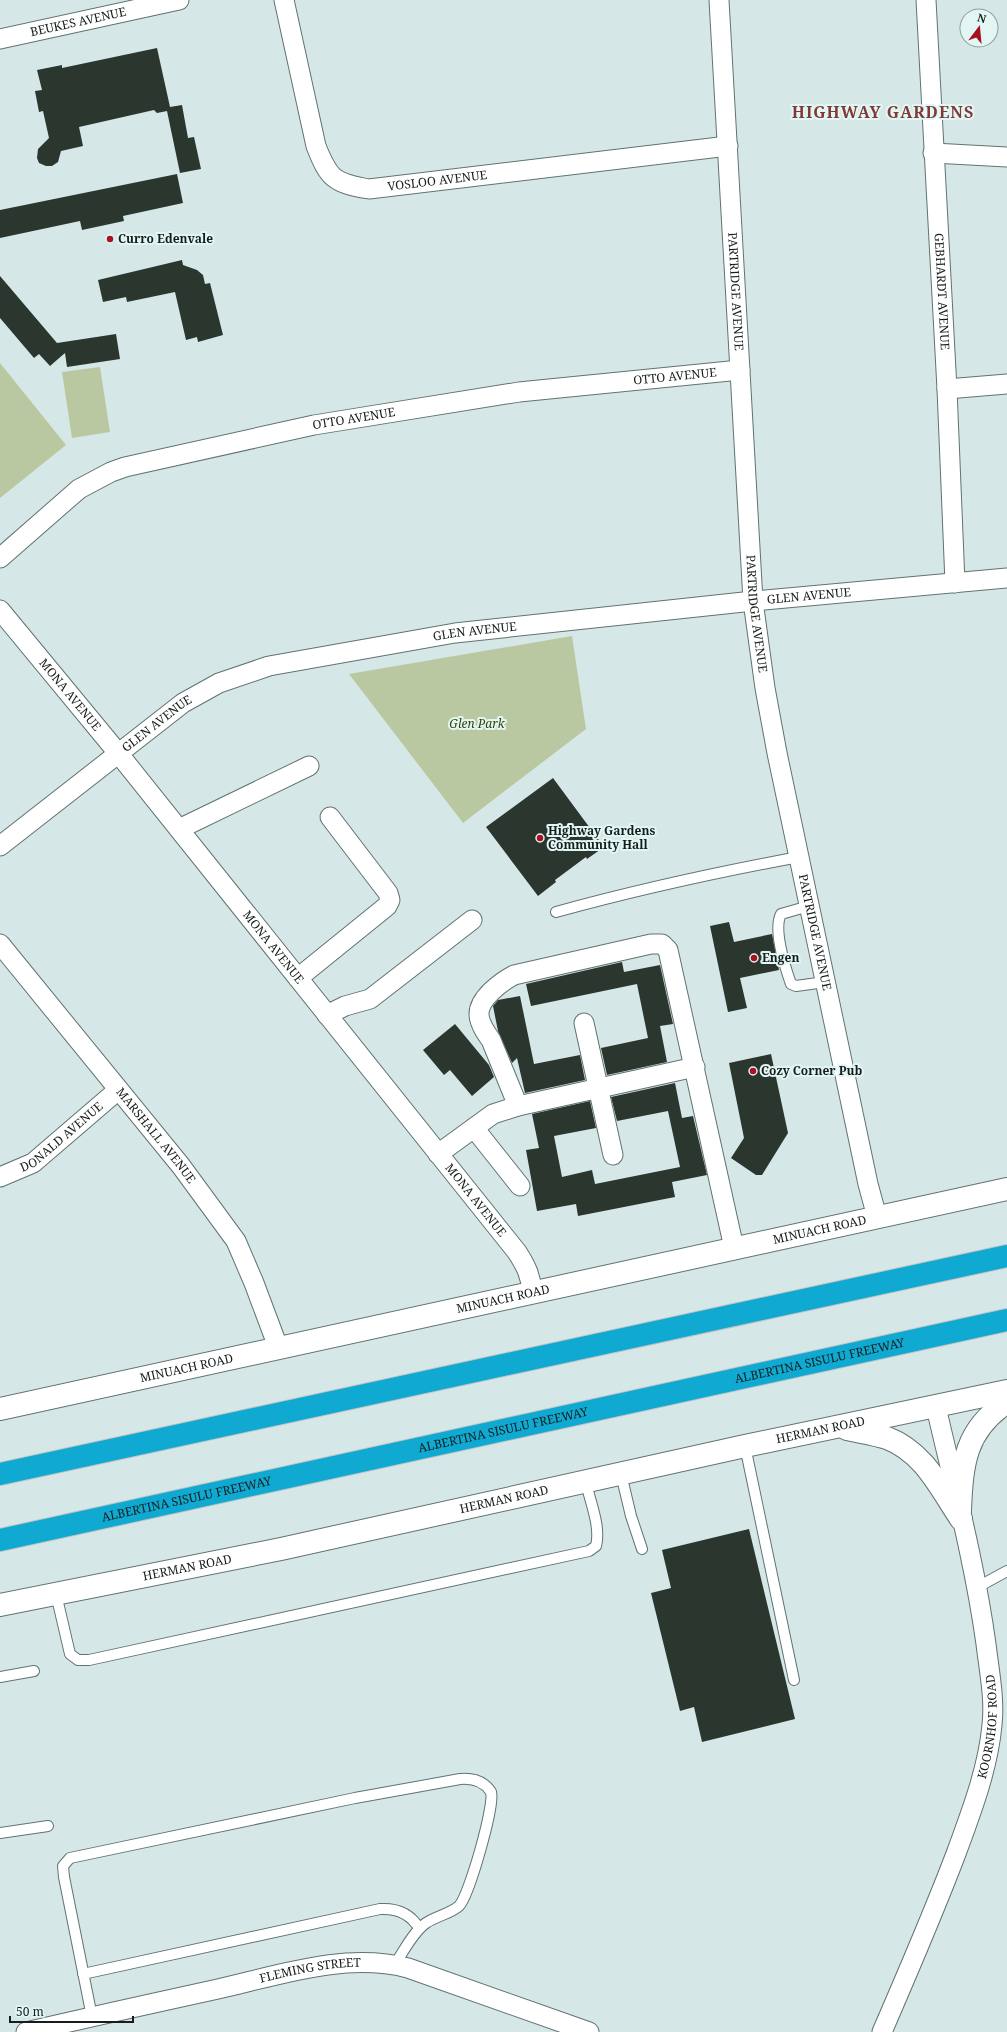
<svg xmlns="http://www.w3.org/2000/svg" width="1007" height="2032" viewBox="0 0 1007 2032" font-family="'Noto Serif',serif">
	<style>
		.park { fill: #bac8a1 }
		.building { fill: #2b362f }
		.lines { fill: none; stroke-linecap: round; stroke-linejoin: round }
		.service-casing { stroke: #617271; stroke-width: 12 }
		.minor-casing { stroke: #617271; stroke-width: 21 }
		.tertiary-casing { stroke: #617271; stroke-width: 24 }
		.secondary-casing { stroke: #617271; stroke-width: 24 }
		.motorway-casing { stroke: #c2c4c4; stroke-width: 24 }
		.service { stroke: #fff; stroke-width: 10 }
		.minor { stroke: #fff; stroke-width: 19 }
		.tertiary { stroke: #fff; stroke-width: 22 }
		.secondary { stroke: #fff; stroke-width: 22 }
		.motorway { stroke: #0fa9d2; stroke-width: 22 }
		.poi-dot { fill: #a81124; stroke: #e2f6f4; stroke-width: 1.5 }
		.labels { text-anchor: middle; stroke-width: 4; stroke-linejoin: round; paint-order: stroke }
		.street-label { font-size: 12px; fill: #161d1c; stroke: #e2f6f4 }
		.poi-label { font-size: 12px; font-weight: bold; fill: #161d1c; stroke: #e2f6f4; text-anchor: start }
		.park-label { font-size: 12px; font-style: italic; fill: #334300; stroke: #e2f6f4 }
		.district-label { font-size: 16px; font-weight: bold; letter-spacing: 1px; fill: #813937; stroke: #e2f6f4 }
	</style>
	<rect width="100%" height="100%" fill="#d5e8e7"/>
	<path class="park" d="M0,363l66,82 -66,53z
		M100,367l10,65 -38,6 -10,-66z
		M572,636l14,93 -123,94 -114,-149z"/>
	<path class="building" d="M157,48l13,59 12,-2 6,33 6,-1 7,32 -21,4 -13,-62 -10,2 -3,-3 -75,17 4,19 -22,5 -3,11 -6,4h-6l-7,-3 -2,-5 1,-9 11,-11 -6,-27 -4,1 -4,-21 7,-1 -5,-20 25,-5v3z
		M177,174l6,29 -60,13 1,5 -42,9 -2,-9 -80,17v-28z
		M182,260l1,5 14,5 6,5 2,9 5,-1 13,52 -25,7 -1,-5 -11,3 -11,-48 -48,10 -1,-5 -23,5 -5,-22z
		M0,276l57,67 59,-9 4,25 -53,8 -2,-14 -15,13 -11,-12 -5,4 -34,-40z
		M553,778l51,69 -17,12 -1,-2 -31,23 1,2 -18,14 -52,-69z
		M729,922l5,20 38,-8 7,36 -39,8 7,30 -19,4 -18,-86z
		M622,962l2,10 36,-7 13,59 -13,2 7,36 -60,13 -6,-27 47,-10 -11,-54 -106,22 -5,-22z
		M520,996l14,68 46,-9 5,25 -60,13 -8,-35 -5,5 -14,-32 -5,-25 5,-6z
		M455,1024l34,41 5,12 -22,19 -22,-26 -6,5 -21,-25z
		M771,1054l17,79 -26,42h-6l-25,-17 13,-20 -15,-75z
		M675,1083l7,35 11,-2 14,59 -35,7 3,15 -97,19 -2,-12 -39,7 -11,-61 13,-2 -7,-34 58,-13 6,27 -42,8 8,41 30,-7 3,14 85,-17 -12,-56 -51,10 -6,-24z
		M749,1529l46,190 -93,23 -8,-35 -14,4 -29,-118 20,-5 -9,-38z"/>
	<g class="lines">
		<defs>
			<path id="service" d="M809,906l-28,8c-8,15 4,53 10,70l5,2 29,-4
				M556,912c80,-22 162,-40 243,-55
				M745,1446l49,234
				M621,1474l10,42 11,33
				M976,1588l31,-17
				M56,1594l14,60 8,6h11l500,-109 7,-5c5,-19 -6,-45 -10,-63
				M0,1677l34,-6
				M0,1833l48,-7
				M83,1974l297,-65c17,-1 30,4 39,19
				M92,2017l-28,-140 -1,-11 7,-8 285,-60 105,-19c12,-1 24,2 31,13 4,13 -22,104 -32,114 -9,8 -23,10 -33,17 -13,9 -22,28 -31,41"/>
			<g id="minor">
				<path id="s1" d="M284,0l32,146c13,33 18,37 53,43l359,-43"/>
				<path id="s2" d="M719,0l34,601 12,87 12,65 91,431 9,33"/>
				<path id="s3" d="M926,0l21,389 8,194"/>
				<path id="s4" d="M0,39l179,-39"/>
				<path d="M933,153l74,4"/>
				<path d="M947,389l60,-5"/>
				<path id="s5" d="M0,558l79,-69 32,-17 14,-5 189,-42 205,-33 221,-22"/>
				<path id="s6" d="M0,610l118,143 399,499c9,14 14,24 15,40"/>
				<path d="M179,829l130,-63"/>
				<path id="s7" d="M0,846l183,-143 36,-20 50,-17 186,-33 298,-32 254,-23"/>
				<path id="s8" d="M0,944l181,222 55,75 18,42 24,64"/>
				<path d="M298,978l89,-72 3,-6 -2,-7 -58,-76"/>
				<path d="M327,1015l18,-9 25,-7 102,-79"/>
				<path d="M584,1023l29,132"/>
				<path d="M518,1106l-27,-66c-5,-7 -12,-17 -12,-26 0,-16 22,-32 35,-39l137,-31h11l6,6 66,298"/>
				<path d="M474,1128l46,58"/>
				<path d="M438,1154l55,-40 25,-8 177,-39"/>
				<path id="s9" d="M0,1177l33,-14 85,-73"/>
				<path id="s10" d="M26,2032c64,-15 128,-29 192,-43 62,-14 127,-37 190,-21l181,64"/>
				<path id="s11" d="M882,2032c26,-60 52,-120 75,-181 15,-41 31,-83 35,-126 3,-26 -3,-55 -6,-81 -11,-80 -32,-159 -50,-237"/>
			</g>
			<g id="tertiary">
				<path id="s12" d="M0,1409l1007,-220"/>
			</g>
			<g id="secondary">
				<path d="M847,1429c13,3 27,5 40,9 37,14 53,50 74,81"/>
				<path d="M960,1510c2,-47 5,-80 47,-108"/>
				<path id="s13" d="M0,1605l281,-56 464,-103 262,-55"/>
			</g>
			<g id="motorway">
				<path d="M0,1474l1007,-218"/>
				<path id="s14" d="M0,1540l1007,-220"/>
			</g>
		</defs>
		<use href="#service" class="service-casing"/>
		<use href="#minor" class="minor-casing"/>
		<use href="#tertiary" class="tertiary-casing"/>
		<use href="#secondary" class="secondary-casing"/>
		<use href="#motorway" class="motorway-casing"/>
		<use href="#service" class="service"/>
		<use href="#minor" class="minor"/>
		<use href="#tertiary" class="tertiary"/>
		<use href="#secondary" class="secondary"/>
		<use href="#motorway" class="motorway"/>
	</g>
	<g class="poi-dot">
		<circle cx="110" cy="239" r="4"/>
		<circle cx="540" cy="838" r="4"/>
		<circle cx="754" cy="958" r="4"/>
		<circle cx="753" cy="1071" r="4"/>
	</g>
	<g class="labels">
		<g class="street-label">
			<text dy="4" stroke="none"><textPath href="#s4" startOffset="80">BEUKES AVENUE</textPath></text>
			<text dy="4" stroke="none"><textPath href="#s1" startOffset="292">VOSLOO AVENUE</textPath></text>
			<text dy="4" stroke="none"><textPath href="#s2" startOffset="292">PARTRIDGE AVENUE</textPath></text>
			<text dy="4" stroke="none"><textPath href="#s3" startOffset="292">GEBHARDT AVENUE</textPath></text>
			<text dy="4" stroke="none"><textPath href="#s5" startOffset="714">OTTO AVENUE</textPath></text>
			<text dy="4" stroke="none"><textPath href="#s5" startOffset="390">OTTO AVENUE</textPath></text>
			<text dy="4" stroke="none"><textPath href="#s7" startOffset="871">GLEN AVENUE</textPath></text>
			<text dy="4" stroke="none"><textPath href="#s2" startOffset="615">PARTRIDGE AVENUE</textPath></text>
			<text dy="4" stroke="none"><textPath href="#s7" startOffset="535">GLEN AVENUE</textPath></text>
			<text dy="4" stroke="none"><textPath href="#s6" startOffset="110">MONA AVENUE</textPath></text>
			<text dy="4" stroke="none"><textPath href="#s7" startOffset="199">GLEN AVENUE</textPath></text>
			<text dy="4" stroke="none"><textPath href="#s2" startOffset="939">PARTRIDGE AVENUE</textPath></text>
			<text dy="4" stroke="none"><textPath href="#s6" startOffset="434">MONA AVENUE</textPath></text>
			<text dy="4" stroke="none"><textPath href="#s9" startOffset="74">DONALD AVENUE</textPath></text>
			<text dy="4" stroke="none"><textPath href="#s8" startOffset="247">MARSHALL AVENUE</textPath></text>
			<text dy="4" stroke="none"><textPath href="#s6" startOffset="758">MONA AVENUE</textPath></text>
			<text dy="4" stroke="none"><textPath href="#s12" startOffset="839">MINUACH ROAD</textPath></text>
			<text dy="4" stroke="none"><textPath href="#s12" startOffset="515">MINUACH ROAD</textPath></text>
			<text dy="4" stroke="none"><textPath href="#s14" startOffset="839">ALBERTINA SISULU FREEWAY</textPath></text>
			<text dy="4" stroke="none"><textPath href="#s12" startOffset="191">MINUACH ROAD</textPath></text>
			<text dy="4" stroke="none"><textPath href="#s14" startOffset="515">ALBERTINA SISULU FREEWAY</textPath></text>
			<text dy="4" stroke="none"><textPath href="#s13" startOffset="839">HERMAN ROAD</textPath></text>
			<text dy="4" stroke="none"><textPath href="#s14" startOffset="191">ALBERTINA SISULU FREEWAY</textPath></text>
			<text dy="4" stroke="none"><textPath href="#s13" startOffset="515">HERMAN ROAD</textPath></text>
			<text dy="4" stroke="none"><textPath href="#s13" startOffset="191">HERMAN ROAD</textPath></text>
			<text dy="4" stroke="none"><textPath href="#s11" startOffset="325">KOORNHOF ROAD</textPath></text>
			<text dy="4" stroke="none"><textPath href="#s10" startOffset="291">FLEMING STREET</textPath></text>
		</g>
		<g class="poi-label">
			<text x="118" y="243">Curro Edenvale</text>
			<text x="548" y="835">Highway Gardens<tspan x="548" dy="14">Community Hall</tspan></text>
			<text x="762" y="962">Engen</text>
			<text x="761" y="1075">Cozy Corner Pub</text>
		</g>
		<g class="park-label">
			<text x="477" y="728">Glen Park</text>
		</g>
		<g class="district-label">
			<text x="883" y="118">HIGHWAY GARDENS</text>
		</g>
	</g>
	<g transform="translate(979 28) rotate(16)"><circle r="19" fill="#e2f6f4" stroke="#909f9e"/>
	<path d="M0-3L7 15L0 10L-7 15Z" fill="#a81124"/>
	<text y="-6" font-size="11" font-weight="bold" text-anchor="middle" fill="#161d1c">N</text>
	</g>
	<path d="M10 2016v6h123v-6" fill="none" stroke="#161d1c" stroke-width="2"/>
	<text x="16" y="2016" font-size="12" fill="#161d1c" stroke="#e2f6f4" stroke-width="3" paint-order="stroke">50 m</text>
</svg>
